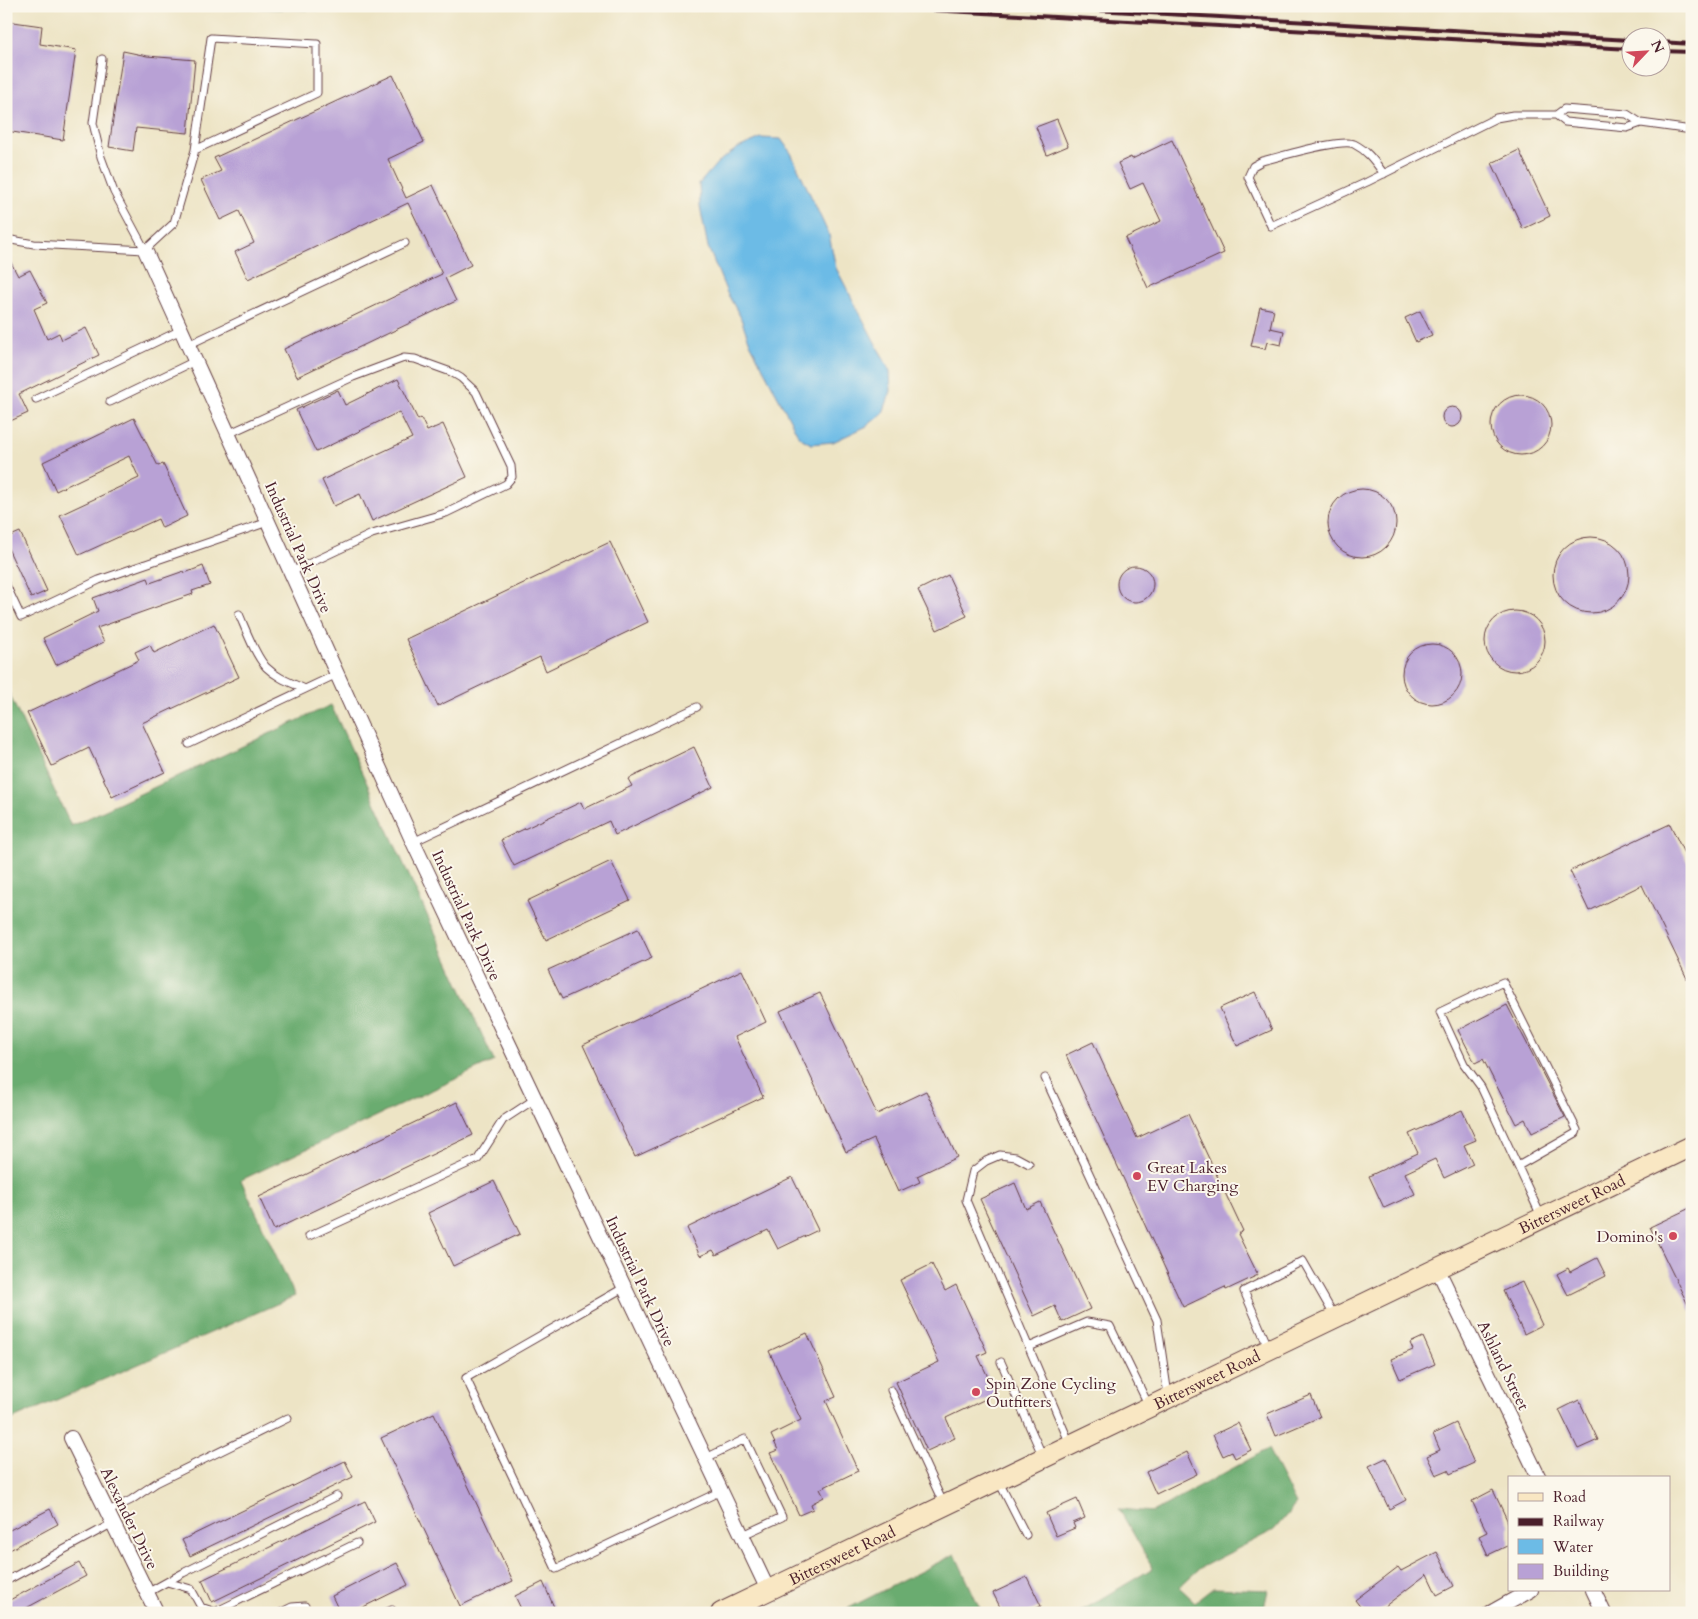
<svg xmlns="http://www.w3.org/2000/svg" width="1698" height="1619" viewBox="0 0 1698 1619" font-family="Cardo,serif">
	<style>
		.forest { fill: #6aac6f; stroke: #5a664d }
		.water { fill: #6cbbe6; stroke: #5b6d88 }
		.building { fill: #b8a1d5 }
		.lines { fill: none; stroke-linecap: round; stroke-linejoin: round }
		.lane-casing { stroke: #623d42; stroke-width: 9 }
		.street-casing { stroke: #623d42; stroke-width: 16 }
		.secondary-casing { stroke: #623d42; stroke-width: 22 }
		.lane { stroke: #fff; stroke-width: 7 }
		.street { stroke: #fff; stroke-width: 14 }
		.secondary { stroke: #f9e7c3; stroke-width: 20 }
		.rail { stroke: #4a1f2b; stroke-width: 4 }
		.poi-dot { fill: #d1495b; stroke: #fbf7ec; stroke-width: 2 }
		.labels { text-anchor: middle; stroke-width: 4; stroke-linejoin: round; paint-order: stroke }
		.street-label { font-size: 16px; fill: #4a1f2b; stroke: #fbf7ec }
		.poi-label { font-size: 16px; fill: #4a1f2b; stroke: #fbf7ec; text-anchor: start }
	</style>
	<rect width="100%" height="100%" fill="#fbf7ec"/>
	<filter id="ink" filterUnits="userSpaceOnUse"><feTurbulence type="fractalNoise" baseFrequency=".02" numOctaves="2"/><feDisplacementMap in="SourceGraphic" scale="10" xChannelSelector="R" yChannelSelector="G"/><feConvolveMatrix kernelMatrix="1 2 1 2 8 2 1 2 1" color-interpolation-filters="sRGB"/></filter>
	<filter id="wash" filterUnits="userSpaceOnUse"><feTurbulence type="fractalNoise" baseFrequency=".0096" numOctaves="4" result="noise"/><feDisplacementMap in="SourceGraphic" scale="20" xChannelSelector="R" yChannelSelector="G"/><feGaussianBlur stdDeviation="1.12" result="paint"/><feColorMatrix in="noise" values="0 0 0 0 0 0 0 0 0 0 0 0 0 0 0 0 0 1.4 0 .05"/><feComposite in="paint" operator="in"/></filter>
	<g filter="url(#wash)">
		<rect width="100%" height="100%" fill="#ede4c5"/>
		<path class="forest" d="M171,6h212l2,6z
			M6,687l65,139 260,-121 163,356 -253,119 54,116 -289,126z
			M1268,1449l28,55 -22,26 -74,38 -21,19 16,15 18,-14 55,2 -5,23h-185l75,-45 -34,-59 34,3z
			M955,1554l27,59h-143z"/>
		<path class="water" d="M761,138l20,1 10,14 38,82 7,33 54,103 1,20 -8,22 -16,13 -34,16 -22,2 -12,-7 -49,-94 -10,-27 -13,-23 -19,-46 -8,-41 -1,-22 19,-22 20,-14z"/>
		<g id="blocks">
			<path class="building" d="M6,21l36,5 -2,18 36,6 -13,90 -57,-9z
				M123,51l24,5 48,4 -7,73 -52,-5 -3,23 -24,-4z
				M393,75l31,67 -36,17 18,39 27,-13 38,80 -26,13 11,23 -159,76 -13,-28 158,-75 -34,-71 -160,76 -13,-27 19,-9 -15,-32 -19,9 -19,-40 20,-9 -7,-13z
				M1057,119l11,27 -21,9 -11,-28z
				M1172,140l52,113 -76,35 -23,-50 36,-17 -18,-38 -13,6 -12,-26 13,-6 1,2z
				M1519,150l31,66 -27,13 -31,-66z
				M6,253l12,23 12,-6 17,33 -13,6 13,30 12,-6 3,7 24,-12 13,27 -80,39 9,19 -22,10z
				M1260,307l14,3 -4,18 14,3 -3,14 -14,-3 -2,7 -14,-3z
				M1420,311l12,24 -16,7 -11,-24z
				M398,379l20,41 3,-2 6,13 16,-7 24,53 -95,44 -12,-27 -26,12 -12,-26 90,-42 -13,-26 -83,40 -20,-42 42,-20 7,15z
				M1491 425a30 30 0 1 1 60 0a30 30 0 1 1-60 0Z
				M1442 417a10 10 0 1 1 20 0a10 10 0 1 1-20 0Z
				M134,418l24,48 5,-2 24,52 -25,12 -4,-9 -79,36 -19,-40 79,-37 -10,-22 -73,35 -13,-29z
				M1328 523a34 34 0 1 1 68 0a34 34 0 1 1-68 0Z
				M20,532l27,59 -16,7 -25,-54v-6z
				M1553 575a38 38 0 1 1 76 0a38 38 0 1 1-76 0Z
				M610,542l38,80 -102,49 -6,-14 -102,49 -32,-67z
				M1117 584a18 18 0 1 1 36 0a18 18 0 1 1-36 0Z
				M203,566l7,19 -18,6 1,3 -96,34 7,14 -48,23 -13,-27 55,-27 -5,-13 55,-20 2,5 34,-12 1,2z
				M948,575l19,41 -30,14 -19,-40z
				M1485 641a30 30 0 1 1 60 0a30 30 0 1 1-60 0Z
				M214,624l25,53 -97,46 23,49 -53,25 -23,-49 -37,18 -25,-53 112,-53 -4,-8 15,-7 4,8z
				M1402 674a30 30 0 1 1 60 0a30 30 0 1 1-60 0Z
				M694,747l19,40 -98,48 -6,-14 -95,45 -13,-26 80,-38 3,7 48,-23 -4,-7z
				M1670,824l22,46v119l-50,-104 -53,26 -19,-40z
				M611,861l19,39 -84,40 -19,-39z
				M638,929l14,29 -90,41 -14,-29z
				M742,970l24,52 -31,15 28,60 -128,60 -52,-112z
				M1255,992l17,38 -35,16 -17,-38z
				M820,993l57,121 49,-23 31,66 -40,19 3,6 -22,10 -24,-53 -28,13 -66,-141z
				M1507,1005l58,112 -33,16 -7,-14 -9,5 -33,-65 -8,4 -17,-33z
				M1093,1042l44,96 51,-24 55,117 -5,3 20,41 -32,15 -1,-3 -42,20 -117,-252z
				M457,1102l16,33 -199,95 -15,-33z
				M1462,1110l14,30 -12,5 9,19 -29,14 -9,-19 -30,14 10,21 -31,14 -15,-32 49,-23 -9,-19z
				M792,1177l26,53 -40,19 -10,-19 -52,25 -3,-5 -13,6 -13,-28z
				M494,1181l26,53 -67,32 -25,-53z
				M1015,1183l11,26 14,-7 50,107 -28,13 -7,-16 -21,10 -54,-117z
				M1692,1207v106l-42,-86z
				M1597,1258l9,18 -38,19 -11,-21 11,-6 2,4z
				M932,1264l13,27 11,-6 31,67 -9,4 18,38 -50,24 9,20 -28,13 -31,-69 43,-20 -39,-82z
				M1522,1282l20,43 -18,9 -21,-43z
				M807,1333l29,64 -10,4 32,70 -38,18 4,8 -13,7 2,5 -14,6 -29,-62 8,-3 -7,-15 30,-15 -32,-69z
				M1423,1337l12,27 -35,15 -9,-20 22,-9 -3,-7z
				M1311,1395l9,22 -44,19 -9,-22z
				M1579,1400l19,40 -20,9 -19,-39z
				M434,1413l79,168 -53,25 -79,-168z
				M1238,1423l13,27 -16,8 -3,-6 -9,4 -10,-21z
				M1456,1423l18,40 -24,11 -2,-4 -12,5 -9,-19 13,-6 -7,-16z
				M1187,1452l10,22 -41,20 -10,-22z
				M1386,1458l20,42 -17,9 -20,-43z
				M345,1461l8,16 -163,79 -8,-16z
				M1493,1490l16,34v21l-21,10 -9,-19 8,-4 -15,-31z
				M1077,1499l8,19 -12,5 2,5 -19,8 -10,-23z
				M365,1501l10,21 -163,80 -10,-22z
				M50,1509l8,15 -52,28v-20z
				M1437,1552l17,34 -17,9 -10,-21 -51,39h-11l-10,-13 43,-33 3,4z
				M79,1563l7,13 -69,37h-11v-11z
				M397,1563l11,22 -57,28h-11l-8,-17z
				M1027,1577l14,29 -14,7h-24l-10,-20z
				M543,1582l11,25 -13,6h-18l-8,-17z"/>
		</g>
	</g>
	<g filter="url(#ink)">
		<use href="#blocks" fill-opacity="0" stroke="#623d42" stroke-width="1"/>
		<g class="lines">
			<defs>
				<path id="lane" d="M102,59l-9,64 8,34 13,35 31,58
					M1556,115l8,-6 63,5 14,9 51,7
					M1384,174c-9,-12 -16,-23 -30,-30 -13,-6 -74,13 -92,17l-9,5 -5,11 23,49 96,-44 129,-64 17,-3h43l9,7 62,6 14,-5
					M6,239l28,5 111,6 29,-27 21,-73 16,-112 106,6v49l-122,57
					M188,345l217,-102
					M36,399l145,-69
					M110,402l85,-41
					M228,434l125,-57 51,-19 11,1 36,13 10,6 15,14 35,74 1,11 -6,7 -60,29 -74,21 -81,38
					M6,585l15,32 78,-37 169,-58
					M239,614c7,16 16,41 27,53 11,11 26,16 39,22
					M189,744l148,-70
					M413,842l284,-135
					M1045,1078l112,242 11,75
					M1029,1164l-13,-7 -16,-2 -14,6 -13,10 -7,29 104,244
					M1518,1166l58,-33 1,-3 -74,-148 -63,30 24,52 17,23 60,129
					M309,1236l169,-77 25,-39 32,-21
					M625,1287l-159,91 90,191 165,-78
					M1029,1347l58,-25 23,4 39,80
					M1269,1349l-25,-58 59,-30 32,56
					M1001,1362l42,95
					M891,1390l53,115
					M706,1458l39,-19 37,78 -39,18
					M999,1482l27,53
					M107,1512l24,-12 25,-17 132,-65
					M6,1581l107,-58
					M167,1582l24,7 10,18 14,5 142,-69
					M147,1593l36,-20 154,-77
					M280,1613l12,-6 13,-1 3,7
					M385,1613l7,-3"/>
				<path id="street" d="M145,250l268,592 355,748
					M1437,1268l102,210
					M71,1438l86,175
					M1593,1590l11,23
					M1490,1613l41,-23"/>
				<g id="secondary">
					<path id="s1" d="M721,1613l971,-467"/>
				</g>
			</defs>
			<use href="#lane" class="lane-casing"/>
			<use href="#street" class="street-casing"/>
			<use href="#secondary" class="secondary-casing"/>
			<use href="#lane" class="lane"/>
			<use href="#street" class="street"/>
			<use href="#secondary" class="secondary"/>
			<path class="rail" d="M859,6l771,43
				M1023,6l607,34
				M1660,42l32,2
				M1660,51l32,1"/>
		</g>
	</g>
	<g class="poi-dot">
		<circle cx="1137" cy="1176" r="5"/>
		<circle cx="1673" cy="1236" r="5"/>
		<circle cx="976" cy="1392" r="5"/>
	</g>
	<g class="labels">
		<g class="street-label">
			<text transform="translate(299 547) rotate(66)" y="6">Industrial Park Drive</text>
			<text transform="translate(467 915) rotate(65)" y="6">Industrial Park Drive</text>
			<text dy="6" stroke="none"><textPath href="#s1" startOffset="944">Bittersweet Road</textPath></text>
			<text transform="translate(641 1281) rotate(65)" y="6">Industrial Park Drive</text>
			<text transform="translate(1504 1365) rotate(64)" y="6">Ashland Street</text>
			<text dy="6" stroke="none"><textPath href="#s1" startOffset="539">Bittersweet Road</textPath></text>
			<text transform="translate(130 1518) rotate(64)" y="6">Alexander Drive</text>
			<text dy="6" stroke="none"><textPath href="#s1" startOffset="134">Bittersweet Road</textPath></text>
		</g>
		<g class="poi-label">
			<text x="1147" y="1173">Great Lakes<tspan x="1147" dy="18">EV Charging</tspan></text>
			<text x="1663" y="1242" text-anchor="end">Domino's</text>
			<text x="986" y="1389">Spin Zone Cycling<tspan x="986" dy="18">Outfitters</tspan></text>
		</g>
	</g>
	<rect width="1698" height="1619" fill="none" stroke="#fbf7ec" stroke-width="25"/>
	<rect x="1508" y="1476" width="162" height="115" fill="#fbf7ec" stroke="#b4a19f"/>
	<rect x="1518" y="1493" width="25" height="8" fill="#f9e7c3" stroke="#b4a19f"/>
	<text x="1553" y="1502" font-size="15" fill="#4a1f2b">Road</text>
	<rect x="1518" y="1518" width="25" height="8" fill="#4a1f2b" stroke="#b4a19f"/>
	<text x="1553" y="1526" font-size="15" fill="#4a1f2b">Railway</text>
	<rect x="1518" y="1539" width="25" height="15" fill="#6cbbe6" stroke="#b4a19f"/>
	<text x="1553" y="1552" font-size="15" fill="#4a1f2b">Water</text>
	<rect x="1518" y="1564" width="25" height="15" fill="#b8a1d5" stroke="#b4a19f"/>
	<text x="1553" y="1576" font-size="15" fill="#4a1f2b">Building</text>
	<g transform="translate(1646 52) rotate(65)"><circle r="24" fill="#fbf7ec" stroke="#b4a19f"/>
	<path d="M0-4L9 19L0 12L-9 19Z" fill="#d1495b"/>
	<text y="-8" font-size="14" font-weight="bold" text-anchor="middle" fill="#4a1f2b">N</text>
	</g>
</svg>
